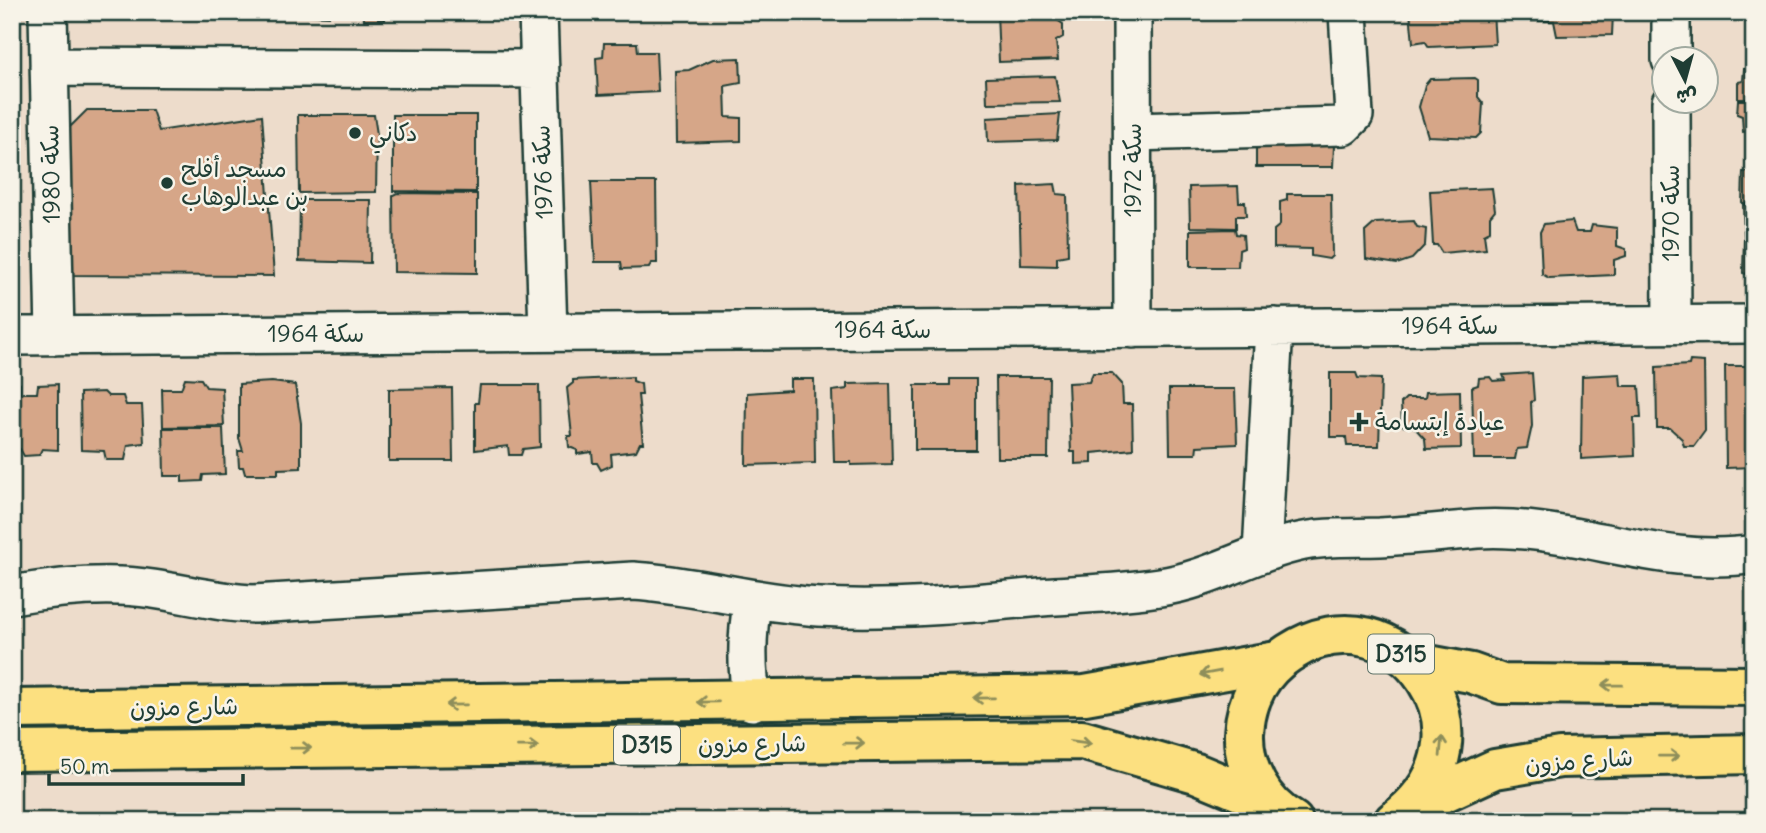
<svg xmlns="http://www.w3.org/2000/svg" width="1766" height="833" viewBox="0 0 1766 833" font-family="Delius,'Playpen Sans Arabic',sans-serif">
	<style>
		.building { fill: #d6a688; stroke: #1f3d34; stroke-width: 2 }
		.lines { fill: none; stroke-linecap: round; stroke-linejoin: round }
		.minor-casing { stroke: #1f3d34; stroke-width: 42 }
		.major-casing { stroke: #1f3d34; stroke-width: 44 }
		.minor { stroke: #f7f3e8; stroke-width: 37 }
		.major { stroke: #fce080; stroke-width: 38 }
		.oneway { stroke: #8e8e5a }
		.poi-dot { fill: #1f3d34; stroke: #f7f3e8; stroke-width: 2.5 }
		.labels { text-anchor: middle; stroke-width: 5; stroke-linejoin: round; paint-order: stroke }
		.shield { fill: #f7f3e8; stroke: #60746a; stroke-width: 2 }
		.shield-label { font-size: 23px; font-weight: bold; fill: #1f3d34 }
		.poi-label { font-size: 24px; fill: #1f3d34; stroke: #f7f3e8; text-anchor: start }
		.street-label { font-size: 24px; fill: #1f3d34; stroke: #f7f3e8 }
	</style>
	<rect width="100%" height="100%" fill="#eddccb"/>
	<filter id="ink" filterUnits="userSpaceOnUse"><feTurbulence type="fractalNoise" baseFrequency=".0143" numOctaves="2"/><feDisplacementMap in="SourceGraphic" scale="14" xChannelSelector="R" yChannelSelector="G"/><feConvolveMatrix kernelMatrix="1 2 1 2 8 2 1 2 1" color-interpolation-filters="sRGB"/></filter>
	<g filter="url(#ink)">
		<path class="building" d="M216,12h47v5l-47,1z
			M285,12h44v4l-44,-2z
			M363,12h22v8h-21z
			M997,12h59l1,8 6,4v13l-7,4 2,19 -59,2z
			M1256,12h22l-6,7 -7,-6 -6,3z
			M1410,12h83l2,32 -66,3 -4,-6 -12,2z
			M1528,12h88l-3,2 -1,21 -55,1 -3,-15h-26z
			M604,43h33l1,9h18l2,40 -60,3 -2,-37 7,-1z
			M740,58l1,25 -16,3 1,31 15,1v23l-65,2 -1,-72 14,-1 24,-11z
			M1744,69h10v30h-16v-17l5,-1z
			M1055,76l5,26 -73,1 -1,-25z
			M1475,78l3,2v17l5,6 -2,30 -5,5 -48,-2 -9,-29 6,-22 5,-6z
			M1738,100h16v31l-11,1 -1,-16 -5,-2z
			M87,110h65l7,21 103,-16 12,161 -208,-1v-144z
			M1060,114l-3,26 -69,2 -1,-24z
			M298,115h76l3,19 -1,58 -77,1z
			M393,115h83v77l-83,-1z
			M1256,146h78l-1,21h-77z
			M1743,172h11v31h-12z
			M591,182h65l1,81h-6l-2,5 -27,1 -1,-7h-26z
			M1055,184l2,10 10,1 1,60 -11,2v9l-36,-1 -2,-79z
			M1238,186l1,16h6l1,14h-10v12l-46,-1 -1,-40z
			M1492,188l3,22 -5,6v15l-6,3 2,15 -44,4 -5,-8h-4l-3,-54z
			M397,193l80,1v79l-83,-1 -1,-77z
			M1287,194h44l1,62 -3,3 -18,-3v-7l-37,-1v-18l6,-5v-23l7,-2z
			M300,200h71l-1,63 -71,-2z
			M1743,205h11v31h-10z
			M1414,221l3,6 9,2 -1,16 -13,14 -15,5 -31,-5 -1,-27 10,-9z
			M1572,221l4,11h14l2,-7 25,3v18l9,3v7l-12,4v15l-65,3 -7,-4 -2,-42 4,-8z
			M1235,229l1,5 7,1 1,13 -5,2 -1,17h-48v-37z
			M1744,238h10v38l-11,-3z
			M1690,361l14,1 1,69 -11,15h-10l-2,-7 -12,-11h-13l-1,-61 33,-2z
			M1725,366h29v101l-28,1z
			M1093,373h19l10,11 1,20h9l1,45 -41,4v10l-17,1v-12h-4l-3,-69 21,-1z
			M1330,373h26l2,5 23,1 -2,67h-32l-1,-9h-16z
			M1532,373l2,27 -3,2 1,24 -5,22 -10,1 -2,10h-41l-2,-72 6,-2 1,-7 11,-1 3,4 12,-1 -2,-5z
			M1620,374l1,12h18l2,32h-7l1,38 -54,3 1,-83z
			M633,377v4l8,3 1,11h-4l5,48h-3l-4,8 -25,3 1,11 -11,5 -4,-7h-4l-1,-11 -15,2v-4l-8,-3 -1,-11h4l-5,-48 6,-5v-3z
			M996,377h53l-1,81h-51z
			M185,378l16,1 5,8 16,1 2,38 -61,1 -1,-38h19z
			M790,379h24l1,84 -69,2 1,-72 43,-3z
			M950,379h26v71h-61v-65h35z
			M272,382l23,3 6,38v45l-23,1v5h-33l-2,-7h-4l-1,-16h5l-4,-13v-54z
			M890,383l2,81 -41,1v-3h-17l-2,-71 15,-2v-5z
			M20,384v9h17l1,-8 20,-1v66l-16,-1 -3,6 -15,1 -4,-7h-8v-64z
			M480,385h59l1,62 -17,2 -2,6h-12l-1,-9 -33,4v-47h3z
			M452,388l1,73h-64v-72z
			M1169,389h66l2,55 -40,2 -1,8h-26z
			M1460,391l1,57 -35,1 -1,-10 -11,-12 -12,-1 -1,-23 5,-5h19l1,-6z
			M104,392l4,4h15l3,9h16l2,38 -16,2 -3,15h-19l-2,-9 -23,-1 -1,-57z
			M163,428h60l2,46 -22,1 -1,6 -20,1v-6h-18z"/>
		<g class="lines">
			<defs>
				<path id="minor" d="M48,12l7,324
					M538,12l10,320
					M1132,12l1,317
					M1671,12v48
					M49,67l490,2
					M1671,102l1,222
					M1133,132l210,-6 11,-11 -6,-103
					M12,336l1742,-12
					M1262,553l12,-226
					M12,595c46,-8 94,-13 141,-6 34,5 66,14 101,15l379,-23c63,4 123,22 186,26 74,4 149,-3 222,-10 40,-3 80,-4 119,-10 49,-7 89,-33 135,-44 28,-7 57,-5 85,-6 33,-2 65,-5 97,-8 94,-6 183,40 277,25
					M752,702c-6,-36 -6,-67 1,-103"/>
				<path id="major" d="M1412,662l59,11 31,11 252,2
					M12,709l1073,-14 192,-34
					M12,751l1070,-11 114,33 75,31
					M1414,806l81,-37 65,-11 194,-4
					M1293,821c-31,-17 -50,-53 -49,-88 2,-33 17,-62 45,-80 108,-71 220,84 105,168"/>
			</defs>
			<use href="#minor" class="minor-casing"/>
			<use href="#major" class="major-casing"/>
			<use href="#minor" class="minor"/>
			<use href="#major" class="major"/>
		</g>
		<defs><path id="oneway-shaft" d="M-6 0H5M1.5-3L5.5 0L1.5 3" fill="none" stroke-width="1.6" stroke-linecap="round" stroke-linejoin="round" transform="scale(1.75)"/></defs>
		<g class="oneway">
			<use href="#oneway-shaft" transform="translate(1210 673) rotate(170)"/>
			<use href="#oneway-shaft" transform="translate(1612 685) rotate(-179)"/>
			<use href="#oneway-shaft" transform="translate(984 698) rotate(179)"/>
			<use href="#oneway-shaft" transform="translate(708 702) rotate(179)"/>
			<use href="#oneway-shaft" transform="translate(456 705) rotate(179)"/>
			<use href="#oneway-shaft" transform="translate(1081 742) rotate(8)"/>
			<use href="#oneway-shaft" transform="translate(854 743) rotate(-1)"/>
			<use href="#oneway-shaft" transform="translate(528 746) rotate(-1)"/>
			<use href="#oneway-shaft" transform="translate(1441 746) rotate(-85)"/>
			<use href="#oneway-shaft" transform="translate(301 748) rotate(-1)"/>
			<use href="#oneway-shaft" transform="translate(1669 756) rotate(-1)"/>
		</g>
	</g>
	<g class="poi-dot">
		<circle cx="355" cy="133" r="7"/>
		<circle cx="167" cy="183" r="7"/>
		<path d="M1355.5 411.5h7v7h7v7h-7v7h-7v-7h-7v-7h7z"/>
	</g>
	<g class="labels">
		<g class="shield">
			<rect x="1368" y="634.5" width="66" height="39" rx="5"/>
			<rect x="614" y="725.5" width="66" height="39" rx="5"/>
		</g>
		<g class="shield-label">
			<text x="1401" y="662">D315</text>
			<text x="647" y="753">D315</text>
		</g>
		<g class="poi-label">
			<text x="369" y="141">دكاني</text>
			<text x="181" y="177">مسجد أفلح<tspan x="181" dy="28">بن عبدالوهاب</tspan></text>
			<text x="1375" y="430">عيادة إبتسامة</text>
		</g>
		<g class="street-label">
			<text transform="translate(1133 170) rotate(-90)" y="8">سكة 1972</text>
			<text transform="translate(543 172) rotate(-92)" y="8">سكة 1976</text>
			<text transform="translate(51 174) rotate(-91)" y="8">سكة 1980</text>
			<text transform="translate(1671 213) rotate(-90)" y="8">سكة 1970</text>
			<text x="1450" y="334">سكة 1964</text>
			<text x="883" y="338">سكة 1964</text>
			<text x="316" y="342">سكة 1964</text>
			<text transform="translate(184 707) rotate(-1)" y="8">شارع مزون</text>
			<text transform="translate(752 744) rotate(-1)" y="8">شارع مزون</text>
			<text transform="translate(1579 761) rotate(-4)" y="8">شارع مزون</text>
		</g>
	</g>
	<rect width="1766" height="833" fill="none" stroke="#f7f3e8" stroke-width="42"/>
	<rect x="21" y="21" width="1724" height="791" fill="none" stroke="#1f3d34" stroke-width="2.5" filter="url(#ink)"/>
	<g transform="translate(1685 80) rotate(174)"><circle r="33" fill="#f7f3e8" stroke="#a1aaa0" stroke-width="2"/>
	<path d="M0-5L12 26L0 18L-12 26Z" fill="#1f3d34"/>
	<text y="-10" font-size="19" font-weight="bold" text-anchor="middle" fill="#1f3d34">ش</text>
	</g>
	<path d="M49 774v10h194v-10" fill="none" stroke="#1f3d34" stroke-width="3.5"/>
	<text x="60" y="774" font-size="21" fill="#1f3d34" stroke="#f7f3e8" stroke-width="5" paint-order="stroke">50 m</text>
</svg>
